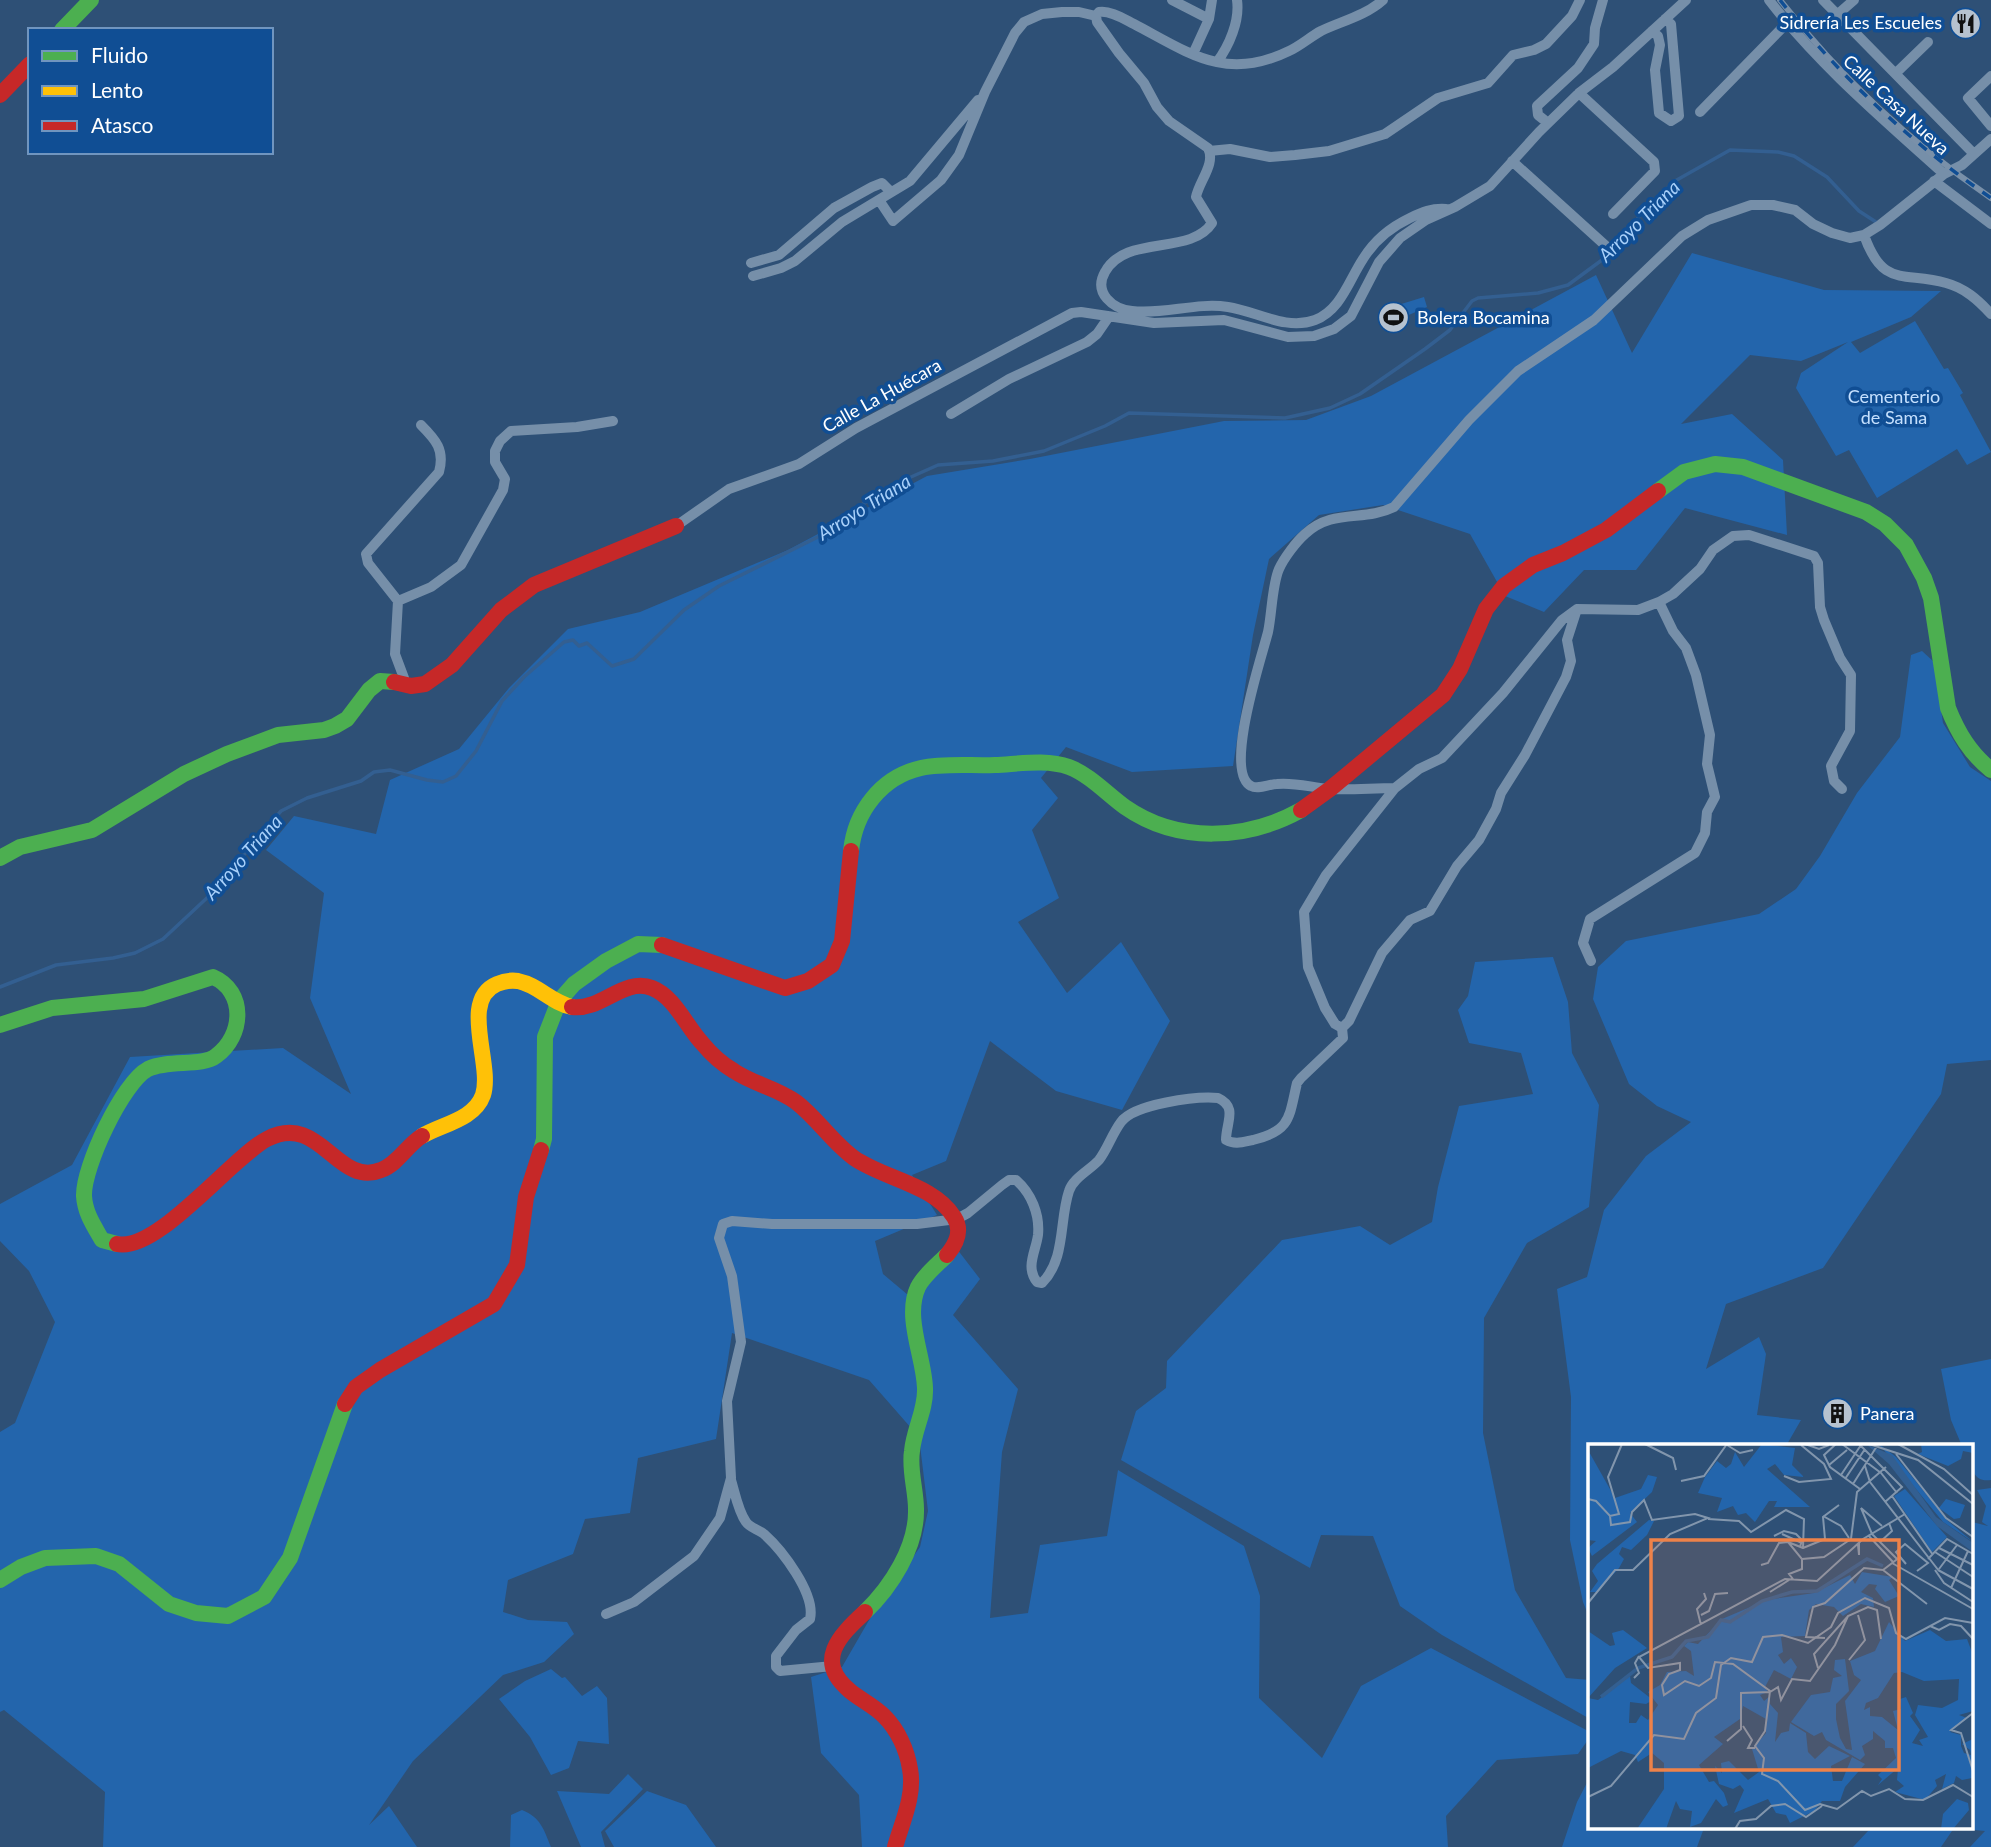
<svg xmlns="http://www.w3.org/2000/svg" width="1991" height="1847" viewBox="0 0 1991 1847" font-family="Lato,sans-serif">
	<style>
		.green { fill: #2365ac }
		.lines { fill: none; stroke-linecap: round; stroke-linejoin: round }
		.stream { stroke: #335f91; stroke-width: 3.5 }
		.street { stroke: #768fa9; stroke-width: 10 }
		.fast { stroke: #4caf50; stroke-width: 16 }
		.slow { stroke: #ffc107; stroke-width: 16 }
		.jam { stroke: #c62828; stroke-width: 16 }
		.rail-casing { stroke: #7990a9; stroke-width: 6 }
		.rail { stroke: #104e94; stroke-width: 3.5; stroke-dasharray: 10; stroke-linecap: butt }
		.labels { text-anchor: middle; stroke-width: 7; stroke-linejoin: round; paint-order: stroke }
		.poi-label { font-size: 18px; fill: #fff; stroke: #104e94; text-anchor: start }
		.street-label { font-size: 18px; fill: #fff; stroke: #104e94 }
		.park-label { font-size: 18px; fill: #c5e0fe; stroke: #104e94 }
		.water-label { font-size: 19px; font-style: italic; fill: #a9d1fb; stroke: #104e94 }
		.inset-river { fill: none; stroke: #335f91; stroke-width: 3.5 }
		.inset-road { fill: none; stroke: #8296ad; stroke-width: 2 }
		.view { fill: #ee8249; fill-opacity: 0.15; stroke: #ee8249; stroke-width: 3.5 }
		.inset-edge { fill: none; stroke: #fff; stroke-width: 3.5 }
	</style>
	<rect width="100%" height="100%" fill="#2e5076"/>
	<path class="green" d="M1692,253l132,37 117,1 -30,26 -60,25 9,11 55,-32 29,48 4,-1 15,25 -3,2 31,57 -24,13 -10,-16 -80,49 -28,-48 -13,6 -40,-68 5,-15 47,-31 -47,19 -51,-6 -69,69 51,-10 51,46 4,75 -102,-27 -49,62h-52l-40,42 -39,-16 -35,-62 -87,-29 -64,10 -50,44 -16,76 -20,131 -101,6 -66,-25 -25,31 17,20 -26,32 27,68 -41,24 49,71 54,-51 49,79 -48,89 -66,-19 -66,-50 -44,120 -34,14 25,40 -62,26 8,33 25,21 49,-46 23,30 -27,36 65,74 -16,63 -12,166 38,-5 12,-68 67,-9 11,-66 126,76 16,50 -1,102 63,60 39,-72 70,-38 159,84v5l-12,17 -81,6 -51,56 2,31h-586l-3,-52 -38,-42 -10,-76 31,-10 30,-52 48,-68 8,-36 -9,-74 -50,-57 -137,-47 -16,106 -78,19 -8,55 -45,6 -12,35 -65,26 -5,32 25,8 39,2 7,12 -30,28 -41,13 -90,86 -44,64 20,-19 28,41h-314l2,-55 -101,-82 -4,2v-280l15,-9 40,-101 -26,-51 -29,-30v-37l72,-39 58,-108 153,-9 68,46 -41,-96 14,-105 -58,-43 28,-34 82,18 14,-54 69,-31 50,-61 59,-59 72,-17 148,-62 139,-74 103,-17 194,-38 82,-1 65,-24 225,-121 36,78z
		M1424,297l3,10 -41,18 -1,-16z
		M1922,651l12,11 9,61 27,44 21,14v279l-44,4 -6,30 -118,174 -97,36 -20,65 53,-32 7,17 -9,61 44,5 -15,26h-196v173l-7,-17 -13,-62 1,-143 -14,-108 30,-12 17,-67 42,-54 45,-34 -34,-16 -28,-22 -36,-85 5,-32 28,-26 133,-27 37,-25 24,-33 37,-63 43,-56 11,-82z
		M1553,957l15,45 4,51 27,52 -10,102 -62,36 -43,75 -1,115 32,157 51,88 24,2v39l-148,-84 -42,-29 -27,-70 -52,-1 -11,33 -189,-108 15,-49 30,-23 1,-27 115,-121 78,-14 30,19 42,-23 6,-35 21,-81 74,-12 -12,-41 -52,-10 -11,-33 10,-14 7,-34z
		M1991,1359v121c-22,3 -19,-18 -19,-34h-10l-11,-26 -10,-51z
		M1991,1488v359h-21l15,-16 -31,-3 -13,19h-88l15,-16 7,-3h97v-306l16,4 -6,-4 4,-16 -9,-16z
		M551,1669l11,9 3,-1 17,19 15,-10 10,12 2,46 -31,-3 -9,27 -18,7 -21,-38 -31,-38 26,-18z
		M628,1774l15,15 -42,43 4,15h-24l-24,-56 52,3z
		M1590,1777v51h114l-7,19h-135l15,-45z
		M647,1791l39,14 30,42h-102l-9,-16z
		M522,1810c19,8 21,18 29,37h-41l1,-32z"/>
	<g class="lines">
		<path class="stream" d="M0,987l56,-22 57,-7 22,-5 28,-14 46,-43 72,-85 26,-13 54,-17 13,-9 16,-2 37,10 16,2 13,-6 20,-25 26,-50 22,-24 40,-35 9,-2 6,6 8,-3 25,23 22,-7 50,-49 35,-24 107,-53 23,-20 44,-28 45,-20 55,-4 51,-10 61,-25 24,-13 156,5 45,-10 30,-14 65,-45 25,-19 22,-29 6,-3 60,-5 30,-8 38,-28 17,-17 17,-25 35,-34 55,-31 48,2 16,4 33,21 32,34 17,11"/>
		<path class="street" d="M1172,0l37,19
			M1383,0c-18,16 -41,21 -62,31 -11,6 -21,15 -32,20 -63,31 -100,2 -155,-27 -10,-5 -24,-14 -35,-12l-3,4 1,6 22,31 25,30 13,24 12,14 39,27c8,16 -9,33 -12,49l16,26c-21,33 -87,11 -107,49 -12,21 8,37 27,39 32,4 64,-9 96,-4 28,4 58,24 87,13 26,-10 34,-40 48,-61 11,-18 28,-32 47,-41 12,-6 22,-10 36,-9
			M1769,0c50,65 114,119 175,174
			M1823,0l151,154
			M1838,14l16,-14
			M1652,31l6,5 2,9 -5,25 4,43 12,8 8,-5 -8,-92 -6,-5
			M1193,54l16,-35 3,-19
			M1217,62c12,-16 23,-41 20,-62
			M1896,73l32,-31
			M1991,76l-23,22 23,28
			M1579,93l75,69 1,9 -42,43
			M1700,112l87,-89
			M1548,123l-10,-8 -1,-9 41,-38 16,-24 1,-16 8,-28
			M1209,151l21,-2 40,8 25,-2 34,-4 56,-17 53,-36 50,-15 25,-28 21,-5 12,-6 26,-28 8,-16
			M1512,161l94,85
			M1934,181l57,43
			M879,200l14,21 48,-41 18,-25 26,-63 30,-59 9,-11 18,-8 20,-2h17l17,4
			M1864,235c19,54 40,36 82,48 19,5 32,17 45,31
			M751,263l28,-8 55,-47 38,-21 10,-4 9,9
			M753,276l28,-8 14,-7 47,-39 68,-41 68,-81
			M951,414l58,-35 78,-37 10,-8 11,-16
			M676,526l53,-37 70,-25 57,-36 216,-115 9,-1 73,11 70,-3 64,17 26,-1 20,-7 17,-13 28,-54 21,-24 26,-18 29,-13 35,-21 49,-54 40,-39 34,-26 73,-67
			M398,601l33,-14 30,-22 42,-75 2,-11 -10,-17v-11l5,-10 11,-10 66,-4 36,-6
			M403,684l1,-6 -9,-24 3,-53 -30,-38 -2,-9 73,-82c6,-22 -3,-32 -18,-47
			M1395,788c-22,0 -43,2 -65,1 -17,-1 -35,-7 -53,-5 -8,0 -19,6 -26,2 -28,-14 11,-130 17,-154 4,-19 4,-47 11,-63 5,-11 17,-27 26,-35 28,-26 59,-12 89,-27l75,-87 49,-49 76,-51 88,-84 26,-16 43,-15h22l22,5 18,14 19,9 18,5 14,-3 16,-10 64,-51 18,-9 29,-26
			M1591,961l-8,-18 7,-24 105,-66 10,-20 2,-21 8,-15 -8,-33 3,-29 -14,-60 -10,-27 -13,-17 -14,-29
			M1342,1028l-7,-4 -10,-16 -17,-41 -4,-55 22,-37 69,-87 24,-19 23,-11 61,-65 59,-73 15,-11 61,1 21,-8 14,-8 27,-25 13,-19 20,-14 16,-1 65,21 4,7 2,44 4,13 16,38 11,17 -1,56 -19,35 3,15 8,8
			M731,1480c4,13 7,31 15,42 4,6 12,7 18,12 18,16 52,60 46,85l-14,11 -20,26v11l4,4 53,-5
			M606,1614l28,-12 60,-46 26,-38 11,-40 -4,-77 14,-59 -9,-66 -13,-38 4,-14 9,-3 40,3h145l40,-5 11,-6 34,-28 7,-5h7c15,13 24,34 22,55 -2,16 -13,32 -1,47l5,1c24,-24 17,-62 27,-92 4,-13 21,-21 30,-31 9,-12 13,-26 22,-38 13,-18 75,-26 97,-24 20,9 8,25 8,42 9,5 17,2 27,0 38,-9 36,-23 44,-57l4,-5 42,-40 -1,-10 7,-7 33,-68 28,-33 20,-9 27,-45 22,-26 17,-31 5,-16 24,-38 41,-78 5,-16 -4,-21 10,-31"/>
		<path class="fast" d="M62,30l29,-30
			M1658,491l26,-19 31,-8 28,3 123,45 19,12 21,21 18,33 7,20 17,110c10,25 22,45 43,62
			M851,851c4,-39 30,-74 70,-83 23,-5 51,-2 74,-3 23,-1 52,-6 74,2 21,8 38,27 56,40 53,37 122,33 176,3
			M0,858l20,-11 72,-17 92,-56 43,-20 51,-19 46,-5 11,-4 12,-7 22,-29 11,-9 14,1
			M0,1025l52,-17 92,-9 69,-22c33,14 31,59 3,79 -14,11 -47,3 -68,13 -25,13 -65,98 -64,127 1,17 10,30 18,44l15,4
			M541,1150l3,-11 1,-102 14,-36 15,-17 32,-23 32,-17 24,1
			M0,1580l21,-13 24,-9 51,-2 23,8 50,40 27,9 32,3 36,-19 26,-39 55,-154
			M865,1612c26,-25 52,-65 51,-103 0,-19 -7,-39 -4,-58 2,-22 14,-41 13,-63 -1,-31 -21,-71 -7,-101 6,-12 19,-22 29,-32"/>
		<path class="slow" d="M422,1136c20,-12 52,-16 61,-41 10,-31 -24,-95 14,-111 7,-3 14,-4 21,-3 20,4 34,22 54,26"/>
		<path class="jam" d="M0,95l30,-31
			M394,682l17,4 14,-2 27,-19 49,-55 33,-25 142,-59
			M1301,810l29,-21 113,-94 17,-26 26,-60 18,-23 29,-21 30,-12 43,-23 52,-39
			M662,945l123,43 23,-7 24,-16 10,-24 9,-90
			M572,1007c29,4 52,-30 80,-19 23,9 34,38 50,55 9,11 20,21 32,28 19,13 43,17 62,31 21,16 36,40 58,56 30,21 79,26 100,59 9,14 2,27 -7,38
			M117,1244c40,9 114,-86 150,-105 53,-28 70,49 114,31 17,-6 26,-25 41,-34
			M345,1404l11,-17 24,-17 114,-66 23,-39 9,-68 15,-47
			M865,1612c-26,24 -51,49 -15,79 11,9 24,15 34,25 14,14 23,34 26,53 5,27 -8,53 -15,78"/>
		<defs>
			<path id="rail" d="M1780,0c59,76 132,144 211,198"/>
		</defs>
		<use href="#rail" class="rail-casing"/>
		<use href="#rail" class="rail"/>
	</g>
	<defs>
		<symbol id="restaurant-disc" viewBox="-11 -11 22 22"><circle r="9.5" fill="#b6c2cf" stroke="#104e94"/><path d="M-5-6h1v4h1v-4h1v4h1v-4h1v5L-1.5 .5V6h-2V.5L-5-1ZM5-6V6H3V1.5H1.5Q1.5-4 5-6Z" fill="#111"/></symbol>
		<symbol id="stadium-disc" viewBox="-11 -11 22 22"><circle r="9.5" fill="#b6c2cf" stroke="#104e94"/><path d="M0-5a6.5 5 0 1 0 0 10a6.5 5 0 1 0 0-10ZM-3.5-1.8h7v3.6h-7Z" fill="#111"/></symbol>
		<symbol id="building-disc" viewBox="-11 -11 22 22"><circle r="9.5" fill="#b6c2cf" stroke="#104e94"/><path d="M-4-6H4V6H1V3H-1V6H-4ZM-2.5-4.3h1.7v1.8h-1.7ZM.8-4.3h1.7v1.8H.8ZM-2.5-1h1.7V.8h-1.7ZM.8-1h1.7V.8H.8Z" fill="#111"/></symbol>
	</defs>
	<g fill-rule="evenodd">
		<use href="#restaurant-disc" x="1948" y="6" width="35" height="35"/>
		<use href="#stadium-disc" x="1376" y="300" width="35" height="35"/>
		<use href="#building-disc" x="1820" y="1396" width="35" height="35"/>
	</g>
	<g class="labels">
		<g class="poi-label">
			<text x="1942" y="29" text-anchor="end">Sidrería Les Escueles</text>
			<text x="1417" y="324">Bolera Bocamina</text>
			<text x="1860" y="1420">Panera</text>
		</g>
		<g class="street-label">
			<text transform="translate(1896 105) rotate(43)" y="6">Calle Casa Nueva</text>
			<text transform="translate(882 396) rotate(-29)" y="6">Calle La Ḥuécara</text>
		</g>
		<g class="park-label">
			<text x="1894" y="403">Cementerio<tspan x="1894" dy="21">de Sama</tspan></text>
		</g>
		<g class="water-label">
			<text transform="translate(1639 221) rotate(-45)" y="7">Arroyo Triana</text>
			<text transform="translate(864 507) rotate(-32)" y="7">Arroyo Triana</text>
			<text transform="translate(243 857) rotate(-48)" y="7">Arroyo Triana</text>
		</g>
	</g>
	<g transform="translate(1588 1444)">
		<rect width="385" height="385" fill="#2e5076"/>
		<path d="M174,0l33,4 -3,17 12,12 -20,-2 -9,-11 -8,5 43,38h-36l3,-6h-8l-14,21 -9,-9 -8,2 -5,-9 -16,6 5,-14 -24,-5 7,-16 12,-16 9,7 5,-4 4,-12 9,15zM291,0l17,13 52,64 25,21 -30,-20zM333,0h52v9l-10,-2 -2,8 -13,7 -30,-12 4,-2zM0,6l27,48 26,-9 7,-14 9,2 -5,15 -22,21 7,9 -45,34 -4,-8 8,-7 -8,-1zM317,45l42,48 -15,15 -38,-56zM358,55l19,6 -5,13 -6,1 -15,-11zM61,76l5,1 -7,14 -16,15 -9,-3 -3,7 5,5 -5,9 -22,24h-7l8,-11 -6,-10 5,-7zM274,128l31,5 -4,3 10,16 -14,6 -10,-13 2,-4 -8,-1 -8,8 12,6 1,9 -13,-3 -18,12 -9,-9 -18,-3 -7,6 -4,26 -24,1 2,15 -5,3 6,9 7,-6 6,9 -6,12 -17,-9 -9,17 3,5 -8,3 4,6 6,-5v8l8,9 -3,29 6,-9 8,-2 1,-8 16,10 2,19 7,7 14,-13 21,10 -19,10 2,15h9l10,-24 13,7 -20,23 -5,14h-18l-8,10 -24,12 -4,-8 -10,-2 -8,-14 -34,14 10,-23 -4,-5 -7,4 -14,-5 -4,-18 7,7 -1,-10 8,-2 19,19 11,-8 -7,-23 14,-16v-14l-23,-13 -3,13 -26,18 9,7 -24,21 10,17 5,-1 10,12 4,12 -5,2 -7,-8 -15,24 -11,4 2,-16 -12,-2 -4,-8 -10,28h-29l27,-40v-26l-12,-10 -14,9 -3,-7 -14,-4 -33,17v-137l22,15 5,-1 -3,-12 11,-3 24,18 -32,20 -27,30 10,2 32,-24 1,7 22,17 -7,4 -16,-2 -1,21h7l5,-8 7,5 10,-15 -10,-13 12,-7 7,-13 19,-1 8,5 -3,-25 -7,-5 4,-4 10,2 24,-25 45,-19 47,-7 36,-18 5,9zM301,178l16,19 25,-11 16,11 21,-2 6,16v56l-14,4 8,3 -17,14 11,3v11l6,14 -3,-7 7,2 -1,-5 -8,-6 11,-5 -1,39 -10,2 -6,-4 -2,7 -12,6 4,-15 -11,6 2,6 -12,14 -30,-8 9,-6 -7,-6 1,-12 -20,17 4,-6 -4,-4 18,-17 -3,-10h-8v-7l-12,-10v8l-11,7 3,9 -5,5 -34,-20 -4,-8 -8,4 -23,-14 20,-27 19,-3 3,-14 9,-2 -8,-6 1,-10 10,-1 4,32 -13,13v15l4,19 6,11 6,1 -7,-49 16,-21 -7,-5 -4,-14 25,-10zM314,228l22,9 35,-2 -1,21 -16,8 -24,-3 -3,10 13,22 -9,3 4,6 -11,-3 8,-13 -10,-14 3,-3 -7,-16 -6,2 1,10 -8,2 5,19 -16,-13 -12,-1v-9l-6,3 2,-7 12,-5 16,-25zM369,355l11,4 1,7 -16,19h-12l2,-15z" fill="#2365ac" fill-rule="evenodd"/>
		<path d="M278,0l26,11 44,62 37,26v9l-36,-26 -48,-62z" fill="#335f91"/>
		<path class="inset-river" d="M13,253l37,-29 34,-11 14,-16 22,-4 13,-17 9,2 32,-21 30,-9 25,-1 50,-32 16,7"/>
		<path class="inset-road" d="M57,0l28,14 3,12M217,0l14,5 10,-4M248,0l-12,11 6,12 30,22M254,0l39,29 16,20M271,0l43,43 -17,15M281,0l49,16 55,44M310,0l46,25 29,26M139,1l13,8 13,-3M308,10l50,64 27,19M241,21l18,-15M277,22l5,16 69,89M253,31l20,-30M196,32l15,6 32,-3 -7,-15 -23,-19M257,35l20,-30M93,37l23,-5 23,-32M265,40l24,-38M304,52l41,59M0,55l8,2 14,15 9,-2 -11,-37 14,-33M317,70l-42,25 -46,42 -32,-2 -146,78 9,11 32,-5v7l-11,4 -7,11 2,10 21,-14 14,5 12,-8 4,-16 18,2 37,27 -5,40 -10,15 9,12 -2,16 16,7 27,29 15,-6 17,5 25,-18 9,5 18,-7 16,10 18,1 30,-15 20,12M235,72l18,10 8,12M120,75l31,2 12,11 35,-22 18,9 -1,29M294,82l-21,-18 11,26 25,25M194,90l20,9M280,91l25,27M186,92l10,-5 12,3 6,6 -2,7M292,98l12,-11 -3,-8M270,101l1,10v-12M215,104l22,-9 -2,-22 16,-12M351,104l34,17M347,108l38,25M214,115l22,-2 27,-18 6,-47 29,-25M340,115l19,-20 26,15M304,119l81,46M318,120l-10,-12 9,-8 23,19 -11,8M173,121l7,-2 11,-20 9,-1M351,125l18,-24M295,126l44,34M347,126l9,13 29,19M350,126l35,19M205,135l-4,-5 13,-5v-10l-14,-17 15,6M363,144l17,-37M182,148l19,-12M0,159l27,-33h18l37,-36 38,-16 -13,-4 -43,6 -8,-20 -12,12 -2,10 -19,3 -1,-9M113,171l8,-4 6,-17 13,-1M113,181l-4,-16 9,-10 -2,-6M342,182l9,4 11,-6 11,2 12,13M237,194l-19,-1 7,-30 12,-4 39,-35 19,2 17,-13M261,216l16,-20 -7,-25M230,224l-4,-14 34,-38 20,-9 9,3 4,29M46,234l5,-5 -4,-10 4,-7M385,269l-22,17 10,3 12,38M155,282l9,14 -4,8h7M139,297l14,-12v-36l29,-1 8,-5 3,13 11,-21 18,2 25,-36 13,-29M0,353l23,-11 43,-51 30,4 12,-26 20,-15 5,-33 10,-7 21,4 11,-25 19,-2 26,8 23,-16 7,-14 27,-15 24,10 7,25 10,6 39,-21 28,5M147,385l5,-8 16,-2 15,-13 14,-2 21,13 16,-11"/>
		<path class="view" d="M63,96h248v230h-248z"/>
		<rect width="385" height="385" class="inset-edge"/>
	</g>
	<rect x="28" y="28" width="245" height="126" fill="#104e94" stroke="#7095bf" stroke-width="2"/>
	<rect x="42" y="51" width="35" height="10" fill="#4caf50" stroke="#7095bf" stroke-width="2"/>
	<text x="91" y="63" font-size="21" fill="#ffffff">Fluido</text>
	<rect x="42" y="86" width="35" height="10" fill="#ffc107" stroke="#7095bf" stroke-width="2"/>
	<text x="91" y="98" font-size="21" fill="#ffffff">Lento</text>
	<rect x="42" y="121" width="35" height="10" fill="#c62828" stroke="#7095bf" stroke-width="2"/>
	<text x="91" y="133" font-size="21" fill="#ffffff">Atasco</text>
</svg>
